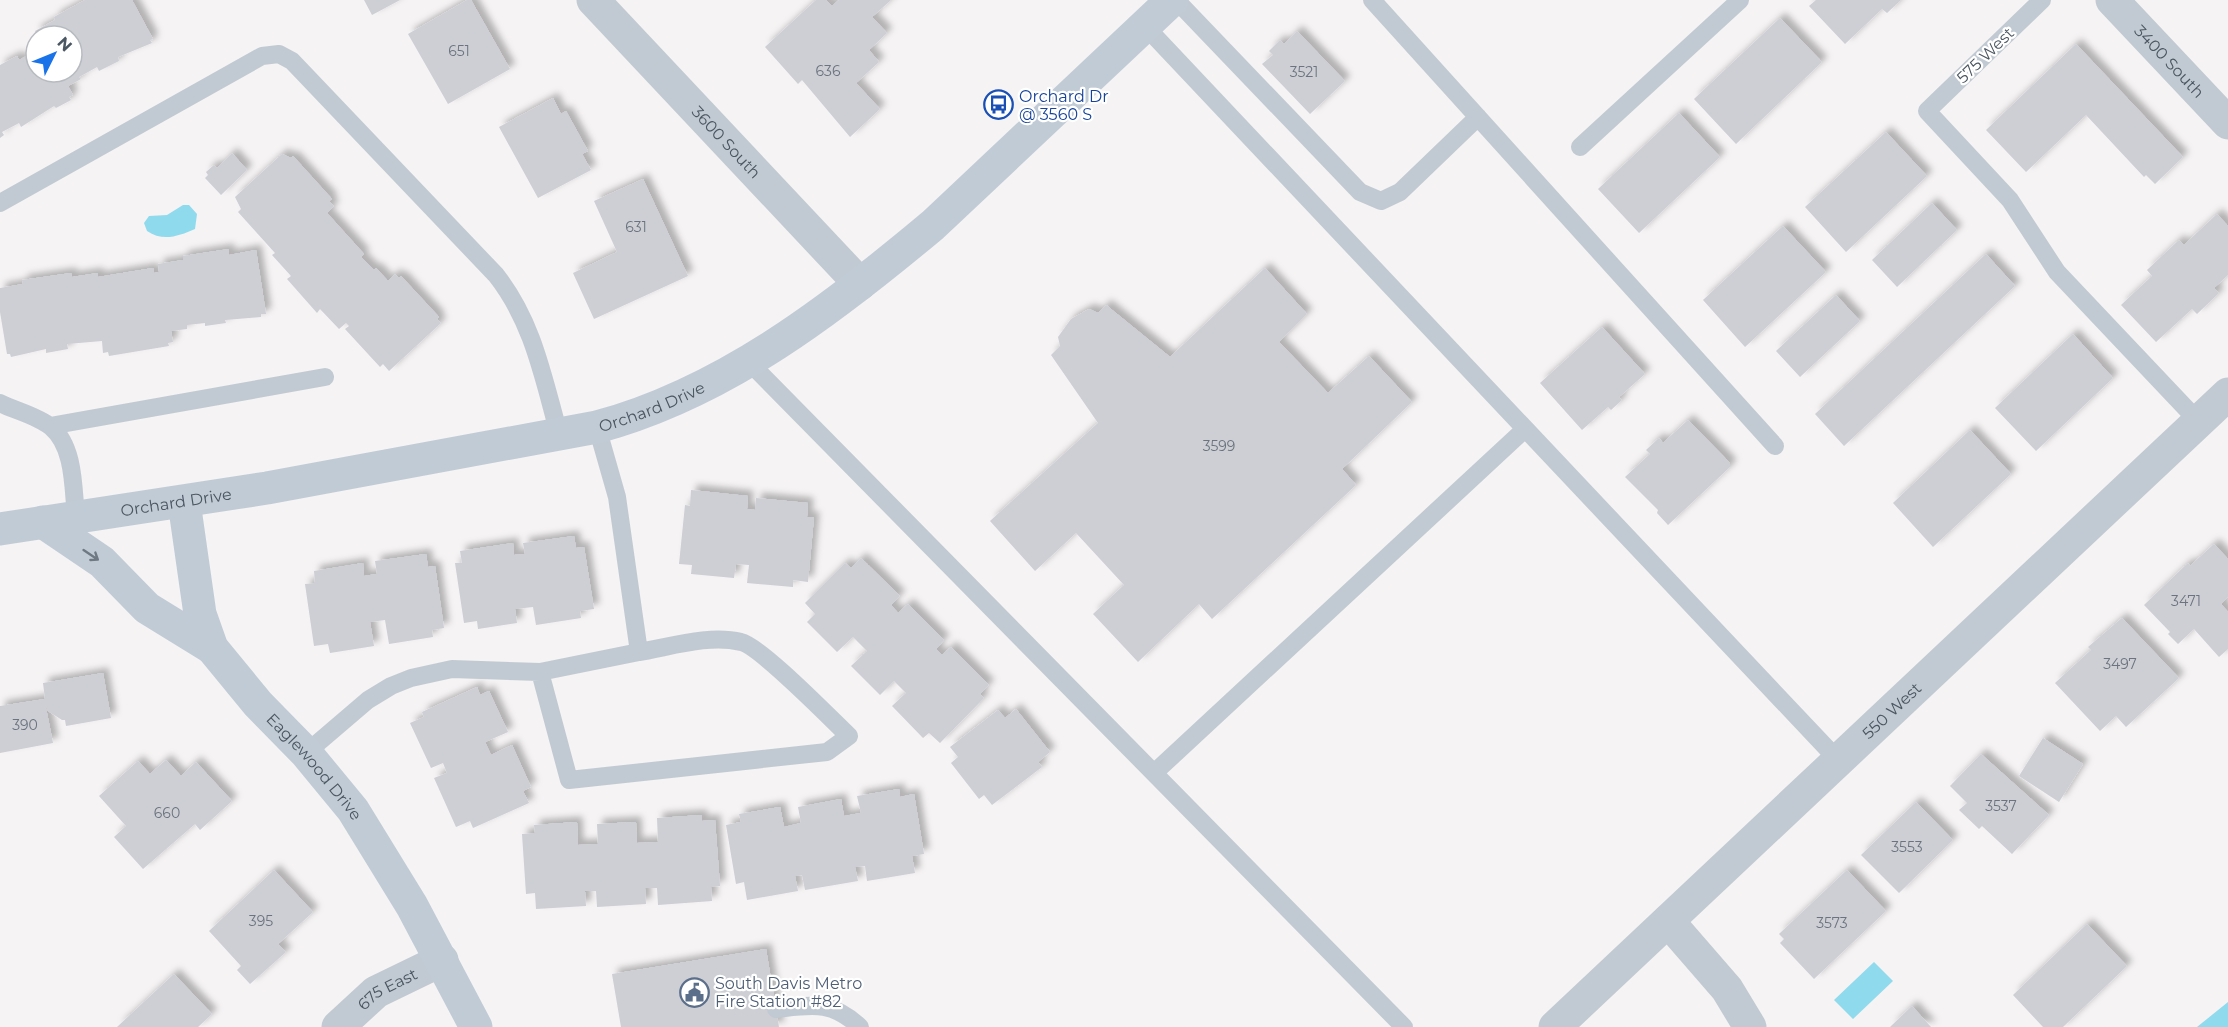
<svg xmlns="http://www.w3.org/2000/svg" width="2228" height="1027" viewBox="0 0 2228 1027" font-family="Montserrat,sans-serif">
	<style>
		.water { fill: #90daee }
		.building { fill: #cdcfd5; filter: url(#shadow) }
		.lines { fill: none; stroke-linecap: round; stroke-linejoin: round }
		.service { stroke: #c1cad2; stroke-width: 18 }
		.minor { stroke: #c1cad2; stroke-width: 33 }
		.secondary { stroke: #c1cbd6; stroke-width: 33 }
		.oneway { stroke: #6e7984 }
		.labels { text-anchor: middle; stroke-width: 4.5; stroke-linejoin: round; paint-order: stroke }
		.number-label { font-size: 14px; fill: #6b747e }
		.street-label { font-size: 16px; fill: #4a5661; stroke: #fff }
		.transit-label { font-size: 16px; fill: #164399; stroke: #fff; text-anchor: start }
		.service-label { font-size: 16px; fill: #4e5e75; stroke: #fff; text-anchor: start }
	</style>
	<defs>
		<filter id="shadow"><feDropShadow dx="5.5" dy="-5.5" stdDeviation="3" flood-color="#0004"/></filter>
	</defs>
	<rect width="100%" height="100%" fill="#f5f3f3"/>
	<path class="water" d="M183,205h6l8,9 -2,15c-16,7 -32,13 -48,2l-3,-8 5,-7 18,-1z
		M1874,962l19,19 -40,38 -19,-19z
		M2228,1002v25h-31z"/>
	<path class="building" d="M85,0h47l21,39 -3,1 2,3 -34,14 1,4 -20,10 -2,-4 -18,10 2,2 -13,7 5,9 -4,2 2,3 -15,8 -2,-2 -33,21 -2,-4 -17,9 2,3 -4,3v-73l17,-9 2,4 17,-9v21h36v-36h-35l-2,-5 20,-11 -1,-3z
		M364,0h36l-28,15z
		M467,0h4l39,69 -62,35 -40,-70z
		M816,0h10l6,6 7,-6h52l-19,17 15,16 -18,17 10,12 -23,21 24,26 -30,28 -48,-57 -4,4 -33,-37z
		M1816,0h85l-14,13 -5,-4 -37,35 -36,-38z
		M1780,18l42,44 -86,82 -42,-45z
		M1297,31l48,50 -35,33 -48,-50 11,-9 -4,-4 11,-11 4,4z
		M2076,44l107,113 -28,27 -9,-9 -2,2 -58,-62 -60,57 -40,-42z
		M553,98l8,16 5,-3 22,40 -6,3 9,16 -53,28 -39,-71z
		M1679,113l41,44 -81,76 -41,-44z
		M1886,132l41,44 -81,76 -41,-45z
		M232,153l15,17 -26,25 -16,-17 3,-3 -2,-3 8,-7 3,3z
		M282,154l9,4 2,-2 39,43 -3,2 5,5 -7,7 37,41 -3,3 13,13 2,-2 12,13 7,-7 4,4 2,-2 38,41 -2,2 4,4 -52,48 -6,-7 -3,3 -35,-38 4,-3 -3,-3 -7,6 -19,-20 -3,4 -30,-34 4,-3 -19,-21 3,-2 -37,-41 3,-3 -6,-12z
		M643,179l45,97 -94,43 -21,-46 44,-21 -23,-51z
		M1932,203l25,27 -60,57 -25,-27z
		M2217,214l11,12v49l-14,13 5,5 -22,21 -5,-5 -36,33 -35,-37 31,-29 -5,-6 32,-30 5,5z
		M1783,226l43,46 -81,75 -42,-47z
		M229,249v6l27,-5 10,64h-5v3l-36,3 1,3 -21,3v-3l-18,2v4l-16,2 2,11 -5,1 1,3 -60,10 -1,-4 -5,1 -1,-12 -35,3 1,5 -22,4v-4l-35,8 -1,-3h-3l-7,-42v-24l23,-4 -1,-4 49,-7 1,4 26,-4v4l55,-9 1,5 5,-1 -1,-8 25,-4v-4z
		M1986,254l29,32 -171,160 -29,-32z
		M1265,268l42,46 -28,28 49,51 41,-37 43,46 -70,67 14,16 -144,134 -13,-15 -61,58 -45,-48 31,-29 -48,-52 -41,38 -45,-50 108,-98 -47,-68 9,-9 -2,-9 13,-18 18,-10 9,4 8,-8 64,52z
		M1836,295l24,26 -60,56 -24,-26z
		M1602,327l43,47 -26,23 3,3 -11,10 -3,-3 -26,23 -42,-47z
		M2073,334l40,44 -77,73 -41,-43z
		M1688,420l42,43v4l-62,58 -11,-12 1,-3 -33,-33 25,-23 -4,-4 13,-12 4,5z
		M1970,430l41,44 -78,73 -40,-44z
		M691,490l57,6 -1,13 8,1 1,-12 52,5 -1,14h7l-6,65 -15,-2v7l-46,-4 2,-18 -13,-1 -2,14 -43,-4 1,-9 -13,-1 6,-59 5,1z
		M574,536l2,12 8,-1 10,62 -14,2 1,7 -45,7 -3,-18 -18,2 2,14 -39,6 -1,-8 -13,2 -9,-60h7l-2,-12 53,-8 1,12 11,-1 -2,-11z
		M2214,544l14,15v38l-7,7 7,8v37l-9,8 -25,-28 -16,15 -10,-10 2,-2 -26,-27 44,-42 2,3z
		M426,554l2,13 7,-1 9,62 -12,2 1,7 -44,7 -4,-24 -15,2 4,24 -44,7 -2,-9 -14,2 -9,-62 10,-1 -1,-12 49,-8 1,13 13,-2 -2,-13z
		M861,558l39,38 -9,9 7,8 10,-9 36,36 -8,9 6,6 9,-8 38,38 -9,9 4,4 -44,45 -11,-10 -6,5 -31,-32 14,-13 -12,-12 -14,14 -29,-29 16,-15 -14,-14 -16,15 -30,-30 8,-8 -10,-11 40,-40 6,5z
		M2122,618l57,60 -53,49 -10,-11 -16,15 -45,-48 36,-33 -3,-3z
		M103,673l8,45 -45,8 -1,-6h-3l-14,-9 -3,-8 8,40 -53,10v-47l45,-7 -2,-16z
		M477,687l3,8 9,-4 19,41 -23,10 6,13 21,-10 19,42 -8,4 6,12 -56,25 -3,-7 -14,6 -22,-49 13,-5 -4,-10 -12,5 -21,-45 14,-6 -2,-5z
		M1016,709l34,43 -12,10 4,5 -50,38 -8,-10 -5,4 -28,-36 7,-6 -8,-10 48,-37 7,8z
		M2043,738l40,26 -24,38 -40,-26z
		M1981,754l68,61 -37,39 -30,-28 -3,3 -20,-19 8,-7 -17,-17z
		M166,760l15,16 15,-14 36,39 -32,29 -5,-6 -52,45 -29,-32 12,-11 -27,-30 39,-35 12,13z
		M899,789l1,8 14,-3 10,60 -12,2 3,17 -48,8 -2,-15 -10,1 3,14 -53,9 -3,-15 -7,1 3,15 -51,9 -3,-18 -8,2 -10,-59 15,-3 -2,-8 41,-7 4,20 17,-4 -3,-16 43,-8 3,17 17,-3 -4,-17z
		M1916,802l37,38 -54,53 -38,-38z
		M702,815v6l13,-1 5,66 -9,1 1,14 -54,4 -1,-17h-12l1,16 -49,3 -1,-16h-11l1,15 -50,3 -1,-16 -9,1 -4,-60 13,-1 -1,-8 43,-3 1,23 20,-1 -1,-20 39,-2 1,21 21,-1 -1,-24z
		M274,870l39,42 -35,32 8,8 -36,32 -13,-14 4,-4 -32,-35z
		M1847,870l39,41 -72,68 -34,-36 4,-4 -5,-5z
		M2087,924l40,42 -64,61h-20l-30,-32z
		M766,949l13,78h-158l-9,-53z
		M174,974l38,40 -14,13h-81z
		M1912,1006l19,21h-41z"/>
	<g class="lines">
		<path class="service" d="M1176,0l184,192 21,9 19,-9 78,-75
			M1372,0l403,446
			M2042,0l-115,111 83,89 47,72 141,149
			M1145,26l692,733
			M1580,147l160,-147
			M0,203l262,-147 17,-2 13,7 204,214c37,47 47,102 63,159
			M748,361l656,666
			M0,403c16,8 38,13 51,24 24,20 22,62 25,90
			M50,426l275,-49
			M540,672l29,108 258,-28 22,-16c-19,-18 -89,-90 -108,-94 -32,-8 -71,5 -102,10
			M306,753l62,-53 23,-14 20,-8 41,-9 88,3 99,-20 -22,-155 -20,-70
			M1154,773l371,-344
			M776,1009c36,-4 55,-9 84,18"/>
		<g class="minor">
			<path id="s1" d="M593,0l267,284"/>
			<path id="s2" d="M2112,0l116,123"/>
			<path d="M1668,921l59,68 23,38"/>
			<path id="s3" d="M338,1027l38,-35 66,-32"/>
			<path id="s4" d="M1555,1027l673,-633"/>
		</g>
		<g class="secondary">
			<path id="s5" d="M184,502l16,112 12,34 46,56 48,49 47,57 59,96 64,121"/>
			<path d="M43,522l59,40 45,46 65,40"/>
			<path id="s6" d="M0,529l267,-41 330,-61c127,-34 237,-119 336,-202l239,-225"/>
		</g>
	</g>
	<defs><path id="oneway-shaft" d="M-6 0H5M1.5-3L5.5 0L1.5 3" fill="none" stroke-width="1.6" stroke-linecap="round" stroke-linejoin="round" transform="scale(1.5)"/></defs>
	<use class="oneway" href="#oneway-shaft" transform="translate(91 555) rotate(34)"/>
	<defs>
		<symbol id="bus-ring" viewBox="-11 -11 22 22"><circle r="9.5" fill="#fff" stroke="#1a4fb4" stroke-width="1.5"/><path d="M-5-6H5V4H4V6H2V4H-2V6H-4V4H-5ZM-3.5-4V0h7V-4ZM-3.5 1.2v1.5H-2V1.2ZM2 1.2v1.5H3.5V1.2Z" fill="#1a4fb4"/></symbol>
		<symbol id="civic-ring" viewBox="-11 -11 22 22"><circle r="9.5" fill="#fff" stroke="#5c6f8a" stroke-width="1.5"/><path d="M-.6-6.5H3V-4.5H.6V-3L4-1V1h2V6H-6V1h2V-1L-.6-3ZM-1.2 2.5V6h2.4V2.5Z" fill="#5c6f8a"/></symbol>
	</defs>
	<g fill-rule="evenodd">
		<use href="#bus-ring" x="982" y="88" width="33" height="33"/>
		<use href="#civic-ring" x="678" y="976" width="33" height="33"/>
	</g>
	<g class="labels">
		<g class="number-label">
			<text x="459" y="56">651</text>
			<text x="828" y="76">636</text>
			<text x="1304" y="77">3521</text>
			<text x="636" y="232">631</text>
			<text x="1219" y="451">3599</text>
			<text x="2186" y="606">3471</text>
			<text x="2120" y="669">3497</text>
			<text x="25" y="730">390</text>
			<text x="2001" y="811">3537</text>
			<text x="167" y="818">660</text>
			<text x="1907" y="852">3553</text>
			<text x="261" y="926">395</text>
			<text x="1832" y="928">3573</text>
		</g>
		<g class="street-label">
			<text transform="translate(1985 55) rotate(-44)" y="6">575 West</text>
			<text dy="6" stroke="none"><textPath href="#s2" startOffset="84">3400 South</textPath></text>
			<text dy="6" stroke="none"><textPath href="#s1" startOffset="195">3600 South</textPath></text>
			<text dy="6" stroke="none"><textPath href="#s6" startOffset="664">Orchard Drive</textPath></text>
			<text dy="6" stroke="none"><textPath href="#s6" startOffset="178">Orchard Drive</textPath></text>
			<text dy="6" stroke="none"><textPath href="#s4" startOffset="462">550 West</textPath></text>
			<text dy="6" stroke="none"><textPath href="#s5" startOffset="306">Eaglewood Drive</textPath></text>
			<text dy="6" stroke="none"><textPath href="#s3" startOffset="63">675 East</textPath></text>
		</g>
		<g class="transit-label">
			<text x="1019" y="102">Orchard Dr<tspan x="1019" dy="18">@ 3560 S</tspan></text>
		</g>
		<g class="service-label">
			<text x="715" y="989">South Davis Metro<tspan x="715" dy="18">Fire Station #82</tspan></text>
		</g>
	</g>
	<g transform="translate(54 54) rotate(47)"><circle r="28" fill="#ffffff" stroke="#b7bbc0" stroke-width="1.5"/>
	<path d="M0-4.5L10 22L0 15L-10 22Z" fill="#1a73e8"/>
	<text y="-9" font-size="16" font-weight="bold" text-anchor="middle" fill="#4a5661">N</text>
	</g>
</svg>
